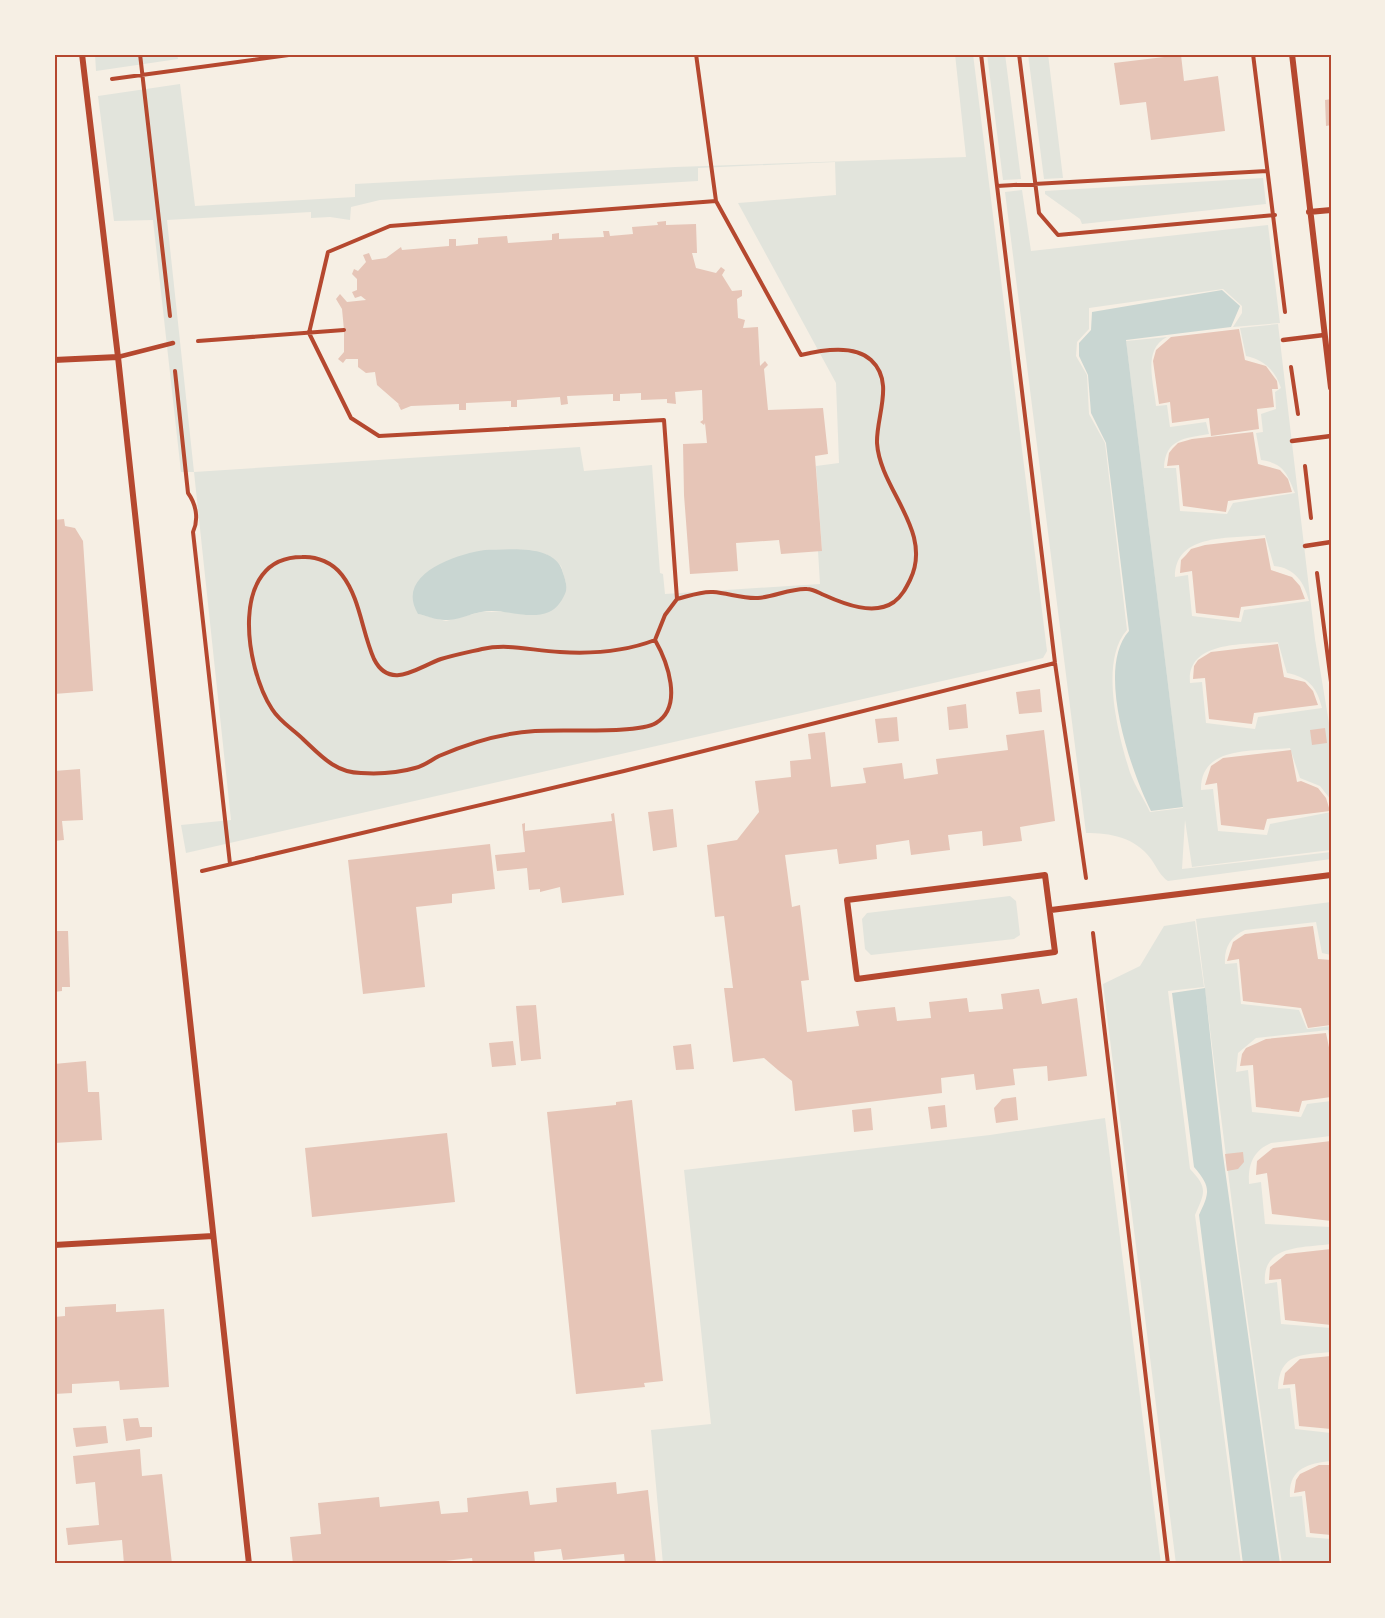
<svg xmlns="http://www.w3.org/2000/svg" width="1385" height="1618" viewBox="0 0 1385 1618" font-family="'DM Sans',sans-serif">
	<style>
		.green { fill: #e2e4dc; fill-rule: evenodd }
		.water { fill: #c9d6d2 }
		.building { fill: #e6c5b7 }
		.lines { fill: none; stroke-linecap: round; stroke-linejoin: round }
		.path { stroke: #b5482f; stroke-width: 4 }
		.service { stroke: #b5482f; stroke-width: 4.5 }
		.minor { stroke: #b5482f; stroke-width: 6 }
		.neatline { fill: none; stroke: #b5482f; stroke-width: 2 }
	</style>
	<rect width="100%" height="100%" fill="#f6efe4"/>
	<path class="green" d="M95,54h82l1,5 -82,12z
		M955,54h18l74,597 -4,7 -857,195 -5,-28 50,-5 -37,-348h-13l-28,-252 -39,1 -16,-125 82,-12 15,122 160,-9v-13l320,-17 291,-10zM835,162l1,33 -98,8 98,180 3,80 -23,3 6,85h-4l2,33 -155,10 -2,-20 -3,-1 -8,-108 -68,6 -4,-24 -386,25 -27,-252 144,-8v6l19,-1 20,3 1,-13 29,-7 318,-19v-13zM546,554l15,12 5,17 -40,32 -15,-3h-30l-35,9 -28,-7z
		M987,54h18l16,125 -18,1z
		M1028,54h20l15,124 -19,1z
		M1263,178l3,26 -184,20 -2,-5 -35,-25v-3z
		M1022,190l9,61 237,-26 12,98 -47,4 9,-14v-7l-19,-17 -134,19v21l-12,13 -1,14 11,19 2,39 16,29 22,187c-27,30 -10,100 1,136 4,16 15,31 22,46l33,-4 -57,-467 41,-4c-25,12 -13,47 -11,69l11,-1 3,22 36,-5 3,12c-24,4 -44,5 -45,34h12l4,43 47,3 6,-11 62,-10c-8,-20 -12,-30 -34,-33l-5,-27 7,-1 -2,-18 15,-5 -1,-17 6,-4c-6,-18 -17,-28 -35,-32l-6,-28 38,-4 37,315 16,96v65l-11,-14 -20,-8 -10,-30c-33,4 -90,-4 -89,42l12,-1 5,42 49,4 3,-11 61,-12v38l-139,17 -7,-47 -3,49 149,-17v7l-163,22c-7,-4 -12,-15 -17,-22 -16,-22 -41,-26 -65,-26l-81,-641zM1265,535l9,31c21,2 30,16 35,35l-65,9 -3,12 -49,-6 -4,-41 -13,2c0,-45 57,-38 90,-42zM1278,642l9,31c21,4 30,14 35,35l-64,9 -3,12 -49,-6 -4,-41 -12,1c-4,-44 58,-38 88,-41z
		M1010,896l6,5 4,34 -6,4 -143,16 -6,-6 -3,-30 5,-6z
		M1331,902v53l-9,-2 -6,-31 -71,8c-15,7 -21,18 -20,34l12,-1 4,41 58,6 8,19 24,-3v21l-3,-17 -72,8 -18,15 -2,19 12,-2 4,42 49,5 6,-13 24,-3v35l-60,7c-18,8 -23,21 -22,41l12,-2 4,42 66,3v17c-27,4 -70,0 -66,40l12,-2 4,42 50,4v24c-28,3 -52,0 -53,37l12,-1 5,41 36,4v28c-24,2 -43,9 -41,36l12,-1 4,41 25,2v25h-49l-43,-305 -43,-340z
		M1195,921l9,66 -36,4 22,178c18,19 15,23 5,46l46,349h-65l-73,-580 37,-18 24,-40z
		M1105,1118l56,446h-498l-12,-134 60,-6 -27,-254 306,-35z"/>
	<path class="water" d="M1222,290l18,16 -9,21 -105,13 57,467 -32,4c-20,-40 -56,-142 -22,-180l-23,-188 -15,-30 -3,-38 -9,-19v-13l12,-13 1,-18z
		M485,550c23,0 71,-7 78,23 2,6 4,11 3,18 -2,7 -9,18 -17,21 -22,9 -46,-5 -68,0 -12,2 -24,9 -36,8 -9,0 -18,-4 -27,-6 -24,-40 39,-60 67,-64z
		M1205,988l18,167 57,409h-37l-44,-349c11,-23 12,-28 -5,-48l-22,-174z"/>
	<path class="building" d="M1181,55l3,26 34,-5 7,55 -74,9 -5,-38 -26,3 -6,-42z
		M1331,99v26l-5,1 -1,-26z
		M666,221v4l30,-1 1,29h-5l4,15 20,5 5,-6 4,3 -3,5 10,16 10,-1v6l-5,3 1,19 7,2 -2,8 15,-1 2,39 5,-5 3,4 -4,4 4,41 55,-2 5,46 -13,2 7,95 -41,3 -2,-14 -43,3 2,28 -48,3 -6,-79 -1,-51 24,-1 -2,-20 -1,2 -4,-3 3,-2 -1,-30 -27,2 1,12 -9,-1v-4l-26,1v-7l-21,1v7h-7v-7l-46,2 1,8 -7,1 -1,-8 -43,3v7h-6v-6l-45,2v7h-7v-6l-48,2 -10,4 -3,-6 2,1 -23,-20 -2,-13 -9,1 -8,-6v-8h-12l-3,4 -5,-4 6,-7v-22l-2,-21 -6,-10 4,-5 7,8 19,-2 -5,-4 -6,2 -3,-6 5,-2v-11l-5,-5 2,-5 4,2 8,-9 -3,-7 6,-2 3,7 14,-2 15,-11 1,3 47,-4v-7h7v7l22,-2v-6l29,-2 1,7 44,-3v-6l7,-1v6l45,-2 -1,-6h6l1,5 23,-2 -1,-7 26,-2 -1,-3z
		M1239,329l6,31 21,6 11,15 1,8h-6l2,18 -17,2 2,20 -48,7 -2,-18 -37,5 -2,-21 -11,2 -6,-43 3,-11 15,-13z
		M1253,432l5,32 22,6 8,9 4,13 -64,9 -2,11 -43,-6 -4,-41 -12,1 2,-13 4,-5 5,-5 14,-4z
		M64,519l1,7 10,2 8,13 10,150 -39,3v-174z
		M1265,538l6,32 21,7 8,9 5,13 -64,8 -2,11 -43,-5 -4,-42 -12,2 1,-13 5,-5 5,-6 14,-4z
		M1278,644l6,33 21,5 8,9 5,14 -64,8 -2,11 -43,-5 -4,-41 -12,1 1,-13 4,-6 13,-8z
		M1040,689l2,23 -23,2 -3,-22z
		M966,704l2,24 -19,2 -2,-23z
		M897,717l2,24 -21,2 -3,-24z
		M1325,728l2,15 -15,2 -2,-15z
		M1044,730l11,91 -35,6 2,14 -39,5 -1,-15 -34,4 2,15 -39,5 -2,-15 -33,5 1,14 -38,5 -2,-15 -52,6 7,52 8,-2 9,75 -8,1 6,51 52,-6 -3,-15 39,-4 2,14 34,-3 -2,-16 38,-4 2,14 34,-3 -2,-15 38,-5 3,15 35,-6 10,78 -39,5 -1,-15 -34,3 2,16 -39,5 -2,-16 -33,4 1,15 -147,18 -3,-30 -14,-11 -14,-12 -31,4 -9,-74h9l-9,-72 -9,1 -8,-72 30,-5 22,-28 -4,-31 36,-4 -1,-16 21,-2 -3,-25 17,-2 6,55 35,-4 -3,-15 39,-5 2,16 34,-5 -2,-15 72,-9 -2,-15z
		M1291,750l6,32 4,-1 17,7 8,10 4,13 -63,8 -3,11 -43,-5 -4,-42 -12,2 6,-19 12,-8z
		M80,769l3,51 -21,1 2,19 -10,1v-70z
		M673,809l4,38 -24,4 -5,-39z
		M614,813l10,82 -62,8 -2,-16 -20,5v-3l-11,1 -2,-22 -30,3 -2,-16 30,-3 -3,-28 3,-1v8l87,-10 -1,-7z
		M490,844l5,45 -43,5v9l-36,4 9,80 -62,7 -15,-134z
		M1313,926l5,33 13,1v65l-23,3 -7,-20 -58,-7 -4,-42 -12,2 6,-19 12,-8z
		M54,931h14l2,56h-8v4l-8,1z
		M536,1005l5,54 -20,2 -5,-55z
		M1326,1033l5,24v40l-29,4 -3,11 -43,-5 -3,-42 -13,1 2,-12 4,-6 20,-9z
		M513,1041l3,24 -24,2 -3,-24z
		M691,1044l3,25 -18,1 -3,-24z
		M86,1061l2,31h11l3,48 -48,3v-79z
		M1016,1097l2,23 -22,3 -2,-15 8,-9z
		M632,1100l31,281 -19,2 1,4 -69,7 -29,-282 69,-7v-3z
		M945,1105l2,22 -16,2 -3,-22z
		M871,1108l2,22 -19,2 -2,-22z
		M447,1133l8,69 -143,15 -7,-69z
		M1331,1141v80l-59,-7 -5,-41 -11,2 1,-14 16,-13z
		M1243,1152l1,10 -6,7 -11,2 -2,-17z
		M1331,1249v76l-46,-5 -4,-41 -12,1 1,-13 16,-13z
		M116,1304v8l48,-3 5,78 -49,3 -1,-9 -47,3v9l-18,1v-77l11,-1v-9z
		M1331,1356v73l-32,-3 -4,-42 -12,1 2,-12 15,-14z
		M138,1418l2,9h12v10l-26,4 -3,-22z
		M106,1426l2,17 -32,4 -3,-19z
		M140,1449l2,27 20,-2 10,90h-48l-2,-24 -54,5 -2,-17 33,-3 -4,-43 -19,2 -3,-28z
		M1319,1465h12v70l-21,-2 -5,-42 -11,2 2,-13 4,-6z
		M616,1482l1,12 31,-4 8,74h-31l-1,-10 -61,6 -2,-11 -27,3 1,11 -10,1h-52l-1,-6 -27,3 1,3h-153l-3,-27 31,-3 -3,-31 61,-6 1,10 59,-6 2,13 27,-2 -1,-14 61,-7 2,14 27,-3 -1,-14z"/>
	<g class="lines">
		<path class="path" d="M140,54l30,262
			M981,54l74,609 31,215
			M1019,54l20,159 19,22 217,-20
			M1253,54l32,258
			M112,79l184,-25
			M997,186l270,-15
			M198,341l146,-11
			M1291,367l7,47
			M175,371l13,122c8,11 11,26 5,39l37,332
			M1305,466l6,52
			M1317,573l14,109
			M677,599l-13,-179 -285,16 -28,-18 -42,-85 19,-81 62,-26 326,-25 -20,-147
			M655,640c-31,12 -63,14 -95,12 -27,-1 -51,-9 -78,-3 -13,3 -28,6 -41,10 -23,8 -51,32 -67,0 -12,-27 -14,-61 -32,-84 -9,-12 -25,-19 -40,-18 -74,0 -57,111 -30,152 8,13 21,20 32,31 17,16 32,33 57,33 17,1 37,0 54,-5 9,-2 16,-8 24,-12 30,-13 63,-23 96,-25 25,-2 103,3 121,-8 28,-17 11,-62 -1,-83l10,-25 12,-16c12,-3 24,-8 36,-7 15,1 30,7 45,6 16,-1 33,-10 49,-9 6,0 12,4 17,6 20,9 50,21 70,7 8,-6 12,-14 16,-22 24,-49 -30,-90 -33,-137 -1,-27 18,-61 -6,-83 -17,-16 -50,-10 -70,-5l-85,-154
			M202,871l422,-100 431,-108
			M1093,933l75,631"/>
		<path class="service" d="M1283,340l41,-5
			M118,357l55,-14
			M1292,441l39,-5
			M1305,546l26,-4"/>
		<path class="minor" d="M82,54l36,303 131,1207
			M1292,54l39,334
			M1309,212l22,-2
			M54,360l64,-3
			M1045,875l10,77 -198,27 -10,-79z
			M1051,910l280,-35
			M54,1245l159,-9"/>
	</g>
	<rect width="1385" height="1618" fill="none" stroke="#f6efe4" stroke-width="111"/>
	<rect x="56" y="56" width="1274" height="1506" class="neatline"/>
</svg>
